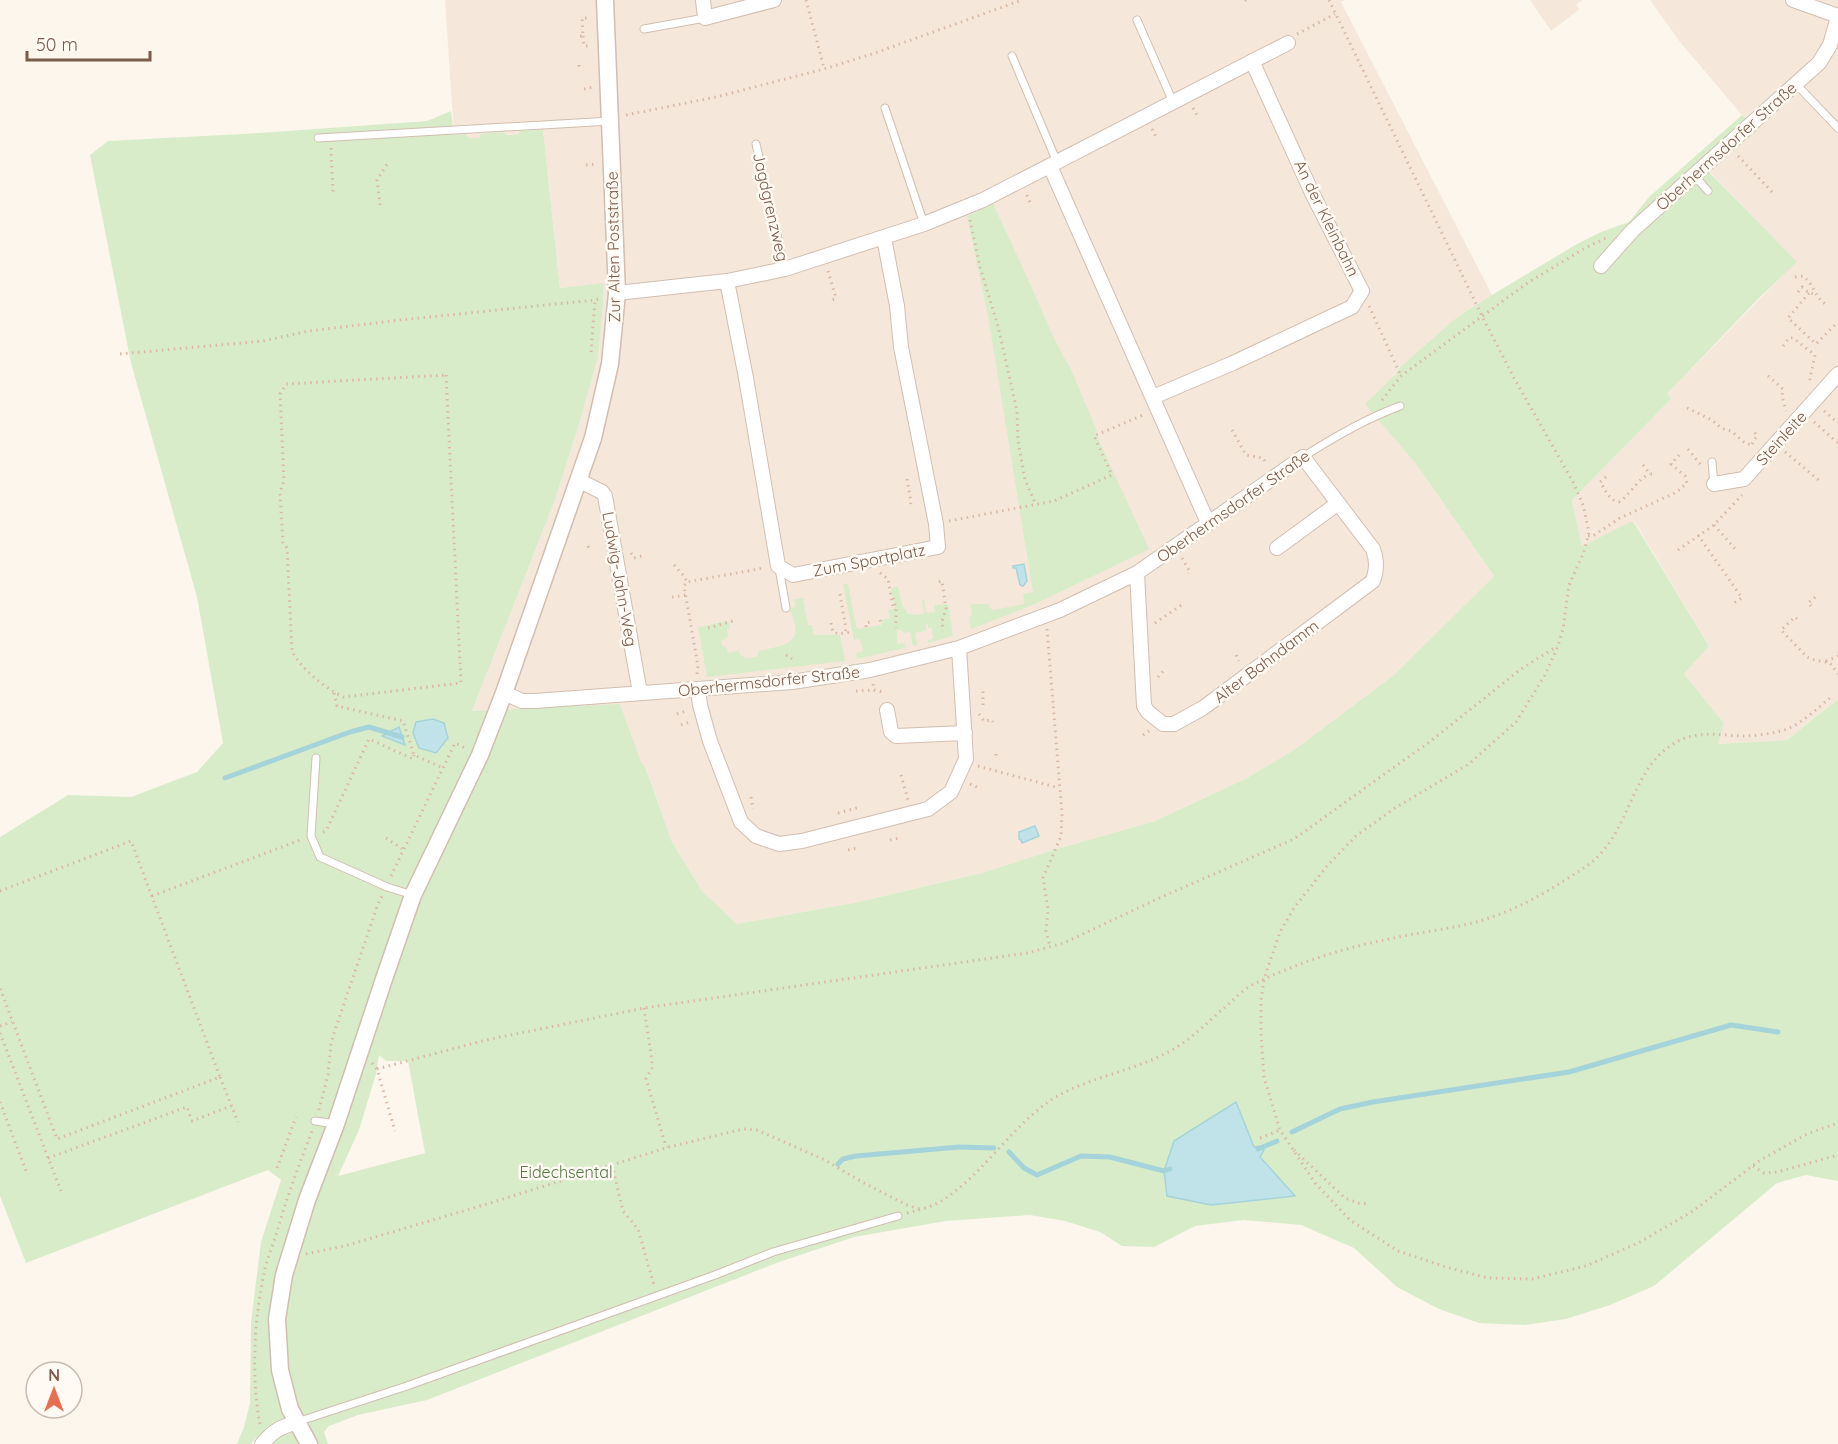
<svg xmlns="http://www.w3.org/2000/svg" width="1838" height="1444" viewBox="0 0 1838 1444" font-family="Quicksand,sans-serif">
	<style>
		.residential { fill: #f5e8da }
		.green { fill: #d8ecc9; fill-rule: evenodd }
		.water { fill: #bfe3e8; stroke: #a5d3da; stroke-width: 1.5 }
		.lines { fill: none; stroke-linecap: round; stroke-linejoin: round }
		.stream { stroke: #a5d3da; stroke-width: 5 }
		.service-casing { stroke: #d1beb0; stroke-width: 9 }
		.minor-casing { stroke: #d1beb0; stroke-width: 16 }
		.tertiary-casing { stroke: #d1beb0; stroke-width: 19 }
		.path { stroke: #d9b8a5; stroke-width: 3; stroke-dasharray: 1.5 4.5; stroke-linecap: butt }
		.service { stroke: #fff; stroke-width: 7 }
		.minor { stroke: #fff; stroke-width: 14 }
		.tertiary { stroke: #fff; stroke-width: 16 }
		.labels { text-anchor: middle; stroke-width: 5; stroke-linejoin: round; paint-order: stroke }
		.street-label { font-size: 16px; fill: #7a5c4d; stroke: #fffaf3 }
		.park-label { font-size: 16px; fill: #537a41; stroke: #fffaf3 }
	</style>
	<rect width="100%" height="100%" fill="#fdf6ec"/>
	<path class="residential" d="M445,0h900l-4,2 151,293 -36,23 -56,49 -4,7 -30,30 50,60 78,112 -100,99 -100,75 -47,28 -92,43 -102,29 -71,23 -124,29 -121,22 -35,-33 -30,-49 -20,-58 -7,-17 -4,-4 -21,-58 -148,6 83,-211 25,-79 18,-64 5,-51 1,-22 -44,4 -17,-158 -36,5 -3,-3 -22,2 -3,4h-10l-4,-3h-11z
		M1530,0h53l-7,5 4,4 -29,22z
		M1650,0h188v699l-51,41 -70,4 7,-21 -40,-49 25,-28 -75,-125 -52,26 -10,-47 99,-101 -5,-4 130,-133 -87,-91 49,-41 -16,-15 -62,-73z"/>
	<path class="green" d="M451,111l3,24 11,-1 4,4h10l2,-4 23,-2 3,3 11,-1 2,-3 23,-1 17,158 44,-5 -1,23 -5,51 -18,64 -25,79 -83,211 148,-7 21,58 4,5 7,18 20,57 30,49 35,33 121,-22 124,-29 71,-23 102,-29 92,-43 47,-28 100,-75 100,-99 -78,-112 -51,-60 31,-30 4,-7 56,-49 36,-23 85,-51 24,-12 28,-10 20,-25 93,-82 16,15 -49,42 88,90 -39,37 -91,95 4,5 -99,101 10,46 51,-25 76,125 -25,28 40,49 -6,21 69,-4 51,-41v482l-32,-6 -29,8 -123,103 -44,19 -44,14 -41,6 -46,-2 -40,-14 -42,-22 -43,-39 -53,-23 -58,-5 -48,6 -41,21 -32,-1 -22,-14 -35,-11 -35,-6 -84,6 -92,16 -75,25 -352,138 -69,15 -29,11 -5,6 4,12h-63l-9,-7 -5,7h-14l7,-17 6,-24 1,-81 10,-80 20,-62 -13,-10 -242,93 -26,-67v-359l68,-42 63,2 66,-25 26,-29 -26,-146 -66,-234 -41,-208 18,-14 152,-8 167,-12zM379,1055l7,6h22l17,92 -87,23 21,-46 17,-56z
		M993,204l30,64 30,68 19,36 25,59 -2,1 54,117 -114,55 -64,25 -2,-12 3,-1 -1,-12h17l4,6 32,-6 -1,-10 10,-2 -45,-276 -21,-100z
		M843,584h5l8,42 2,3 24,-4 -1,-5 9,-2 -2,-8 7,-2 -4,-20 7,-2 4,19 6,9 10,1 6,-2 -2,-12 2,-1 2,13 9,-1 -1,-7 14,-1 5,32 -25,7v-3l5,-1 -1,-11h-4v-4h-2v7l-11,2 2,12 -60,14 -1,-6 7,-2 -3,-12 -6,1zM897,630h5l1,3 7,-1 3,14 -8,2 -1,-10v5l-7,1z
		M803,598l5,27h4l2,10h26l5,26 -138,16 -9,-50 30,-6 2,7 -3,1 1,8 -7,4 1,5 5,2 1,5 11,-2 1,4 6,3 11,-1 2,-6c28,-7 47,-7 30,-43l6,-1 -1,-8z"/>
	<path class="water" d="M1024,564l3,17 -4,5 -3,-1 -4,-17h-3v-2z
		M433,719l11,4 4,15 -12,15 -17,-5 -6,-15 3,-11z
		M399,727l6,18 -23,-9z
		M1035,826l4,10 -17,7 -1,-3 -2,-1v-7z
		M1236,1102l18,45 8,-1 2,4 -4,7 35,39 -84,9 -44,-9 -3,-25 10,-30z"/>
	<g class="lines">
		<path class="stream" d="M225,778l125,-46 19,-5 33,10
			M1292,1132l48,-23 33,-7 196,-30 162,-47 47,7
			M1258,1149l19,-8
			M1009,1152l15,16 13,7 44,-19 29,1 54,14 6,-2
			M838,1164l5,-5 13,-3 103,-9 35,1"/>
		<defs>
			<path id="service" d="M1137,20l36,82
				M644,29l61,-11
				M1012,56l45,106
				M1796,84l42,44
				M885,108l39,116
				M318,138l293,-17
				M756,144l29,125
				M1694,175l14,16
				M1303,457c31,-20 62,-38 97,-51
				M1712,462l2,22
				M779,568l7,40
				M316,758l-5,78 9,21 67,30 26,8
				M315,1121l21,3
				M297,1422l110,-36 308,-111 58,-23 125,-36"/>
			<path id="minor" d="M703,0l2,18 69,-18
				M1793,0l45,16
				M1050,166l158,357
				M1601,266l32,-36 186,-167 11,-18 8,-28
				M727,281l19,97 32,188 15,9 145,-28 -2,-23 -35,-177 -4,-41 -13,-68
				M617,293l110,-12 58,-12 139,-45 59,-24 305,-157
				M1153,397l80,-34 119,-56 10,-16 -49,-96 -61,-134
				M578,480l24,12 3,4 35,197
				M1714,484l30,-5 94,-105
				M1277,548l60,-44
				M698,690l2,15 10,36 31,81 15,14 23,8 23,-3 126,-32 23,-17 15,-33 -7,-111
				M504,693l18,8h13l257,-19 78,-12 89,-22 101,-38 77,-37 166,-116 70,92c4,12 4,20 0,32l-170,127 -29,16h-11l-15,-12 -4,-6 -7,-133
				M887,710l4,22 5,4 69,-3
				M262,1444c12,-14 17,-16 35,-22"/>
			<path id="tertiary" d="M309,1444l-19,-35 -10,-39 -3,-51 7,-44 23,-75 29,-76 48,-145 29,-84 67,-140 24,-62 89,-255 17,-74 7,-71 -12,-293"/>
		</defs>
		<use href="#service" class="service-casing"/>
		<use href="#minor" class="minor-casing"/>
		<use href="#tertiary" class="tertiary-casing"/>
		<path class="path" d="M806,0l18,68
			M1329,0l153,316 32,62 59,104 10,23 6,27 -5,20 -15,33 -6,44 -5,17 -13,29 -29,47 -47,42 -74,44 -39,28 -29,30 -33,42 -14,24 -16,47 -3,22v33l3,43 16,53 35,53 35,37 48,31 48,16 42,11 44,1 54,-13 54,-24 53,-31 66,-50 48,-27 31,-11
			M1245,1l1,-1
			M1297,34l38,-20
			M580,36h3l-1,-18h8
			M583,36l1,10h7
			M579,65v5
			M584,89l9,-2
			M1193,108l5,9
			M626,115l90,-18 108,-28 51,-16 147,-53
			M1152,129l4,8
			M331,148l2,45
			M1738,156l36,38
			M586,165l10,-1
			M1027,195l4,10
			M380,205l-3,-25 12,-19
			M970,220l10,47 18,59 19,85 1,30 7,39 11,25
			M828,271l7,24v4l-3,1
			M1795,277l8,-1c12,10 10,18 22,28
			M1798,292l4,-5 7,6 6,1
			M1809,293l-21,25 28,26 21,-21
			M1369,306l32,70
			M1783,346l6,-8h4l22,17 -5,24 1,5
			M591,352l4,-52
			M120,354l143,-13 46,-10 91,-11 195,-20 6,-2
			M446,375l15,308 -117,14c-17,-7 -44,-29 -52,-46l-5,-103 -4,-5 -3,-51 4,-11 -4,-87 6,-10z
			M1768,376l15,13 -1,7 4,15
			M1382,400l19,-24 125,-92 59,-36 21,-10
			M1687,408l25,12 9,8 10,3 14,12 7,2
			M1824,411l14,12
			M1814,422l24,21
			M1232,430l14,25 17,3 4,7
			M1752,444l5,-8 -4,-6
			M1688,449l13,16
			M1785,452l36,30
			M1643,465l7,9h4
			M1606,477l-6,5c6,8 8,18 19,20 12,-8 19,-24 31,-28
			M907,479l4,23 -1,6
			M949,521l105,-20 58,-26 -18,-39 49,-21
			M1714,525l23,26
			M1698,535l44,63 -8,5
			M1588,536h5l27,-18 57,-26 10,-9 -2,-7 -14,-12 8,-9
			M588,546l1,3
			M1678,550l36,-25 28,-30
			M631,553l3,5 11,-3
			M1182,558l8,14 -2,1
			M674,565l10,11 3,6
			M880,573l8,6 5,28
			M939,582l3,-1 4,28 -4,12 1,10
			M840,594l6,35 -2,5
			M672,597l14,-2
			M893,598l3,10v20
			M1811,606l-3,-3 10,-8
			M1797,619l-2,-2 -14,13 26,27 4,2 19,4 8,11
			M880,620l1,4
			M831,623l2,9 6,2 12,-2
			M1155,623l28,-19
			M866,627v-4l5,-1
			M708,628l25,-7
			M1047,629l15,185 -1,22 -18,42 5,31 -2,22 4,16
			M786,655l6,4
			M1236,655l3,6
			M1826,661l12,-5
			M697,674l1,-8 -14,-80 3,-4 77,-14
			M1158,677l8,-9
			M873,684l1,6 9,2
			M856,691l18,-1
			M334,693l3,13 66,15 11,34 29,13
			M983,705v-18
			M677,714l9,-3
			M979,714l5,7 8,-1 1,2
			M681,725l9,-3
			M1143,735l6,-4
			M996,754v5
			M978,766l81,22
			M901,775l7,25
			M970,784l11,5
			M751,797l2,12
			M838,813l19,-5v-1
			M323,832l3,-1 43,-92 44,20 1,-4
			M386,838l18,12
			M890,840l9,-2
			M848,850l10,-2
			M391,876l64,-133 10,5
			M0,891l131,-50 89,236 -163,62 -57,-151
			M152,896l151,-57
			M644,1008l8,53v7l-6,11 19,64 3,4
			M0,1026l12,-4
			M0,1033l61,158
			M372,1063l5,6 18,62
			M377,1069l109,-29 158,-32 383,-55 37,-10 93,-44 137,-60 138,-99 89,-71 35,-22
			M220,1077l18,45
			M0,1102l26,69
			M319,1110l9,-35 3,-31 4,-14 43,-126 4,-8
			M1260,1138l20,-8
			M1294,1150l51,48 13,5 11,1
			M48,1158l139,-51 5,14 39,-15
			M612,1165l11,46 15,18 16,56
			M1753,1166l11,7 13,-1 61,-17
			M277,1168l19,-51
			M907,1213c12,-3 25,-6 36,-13 40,-26 66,-70 105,-98 40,-27 91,-30 132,-57 18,-12 34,-29 51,-43 6,-6 13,-13 21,-17 44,-22 94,-38 142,-47 30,-7 62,-9 92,-19 36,-11 71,-33 102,-54 42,-30 42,-95 85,-121 21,-14 46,-9 70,-8 12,0 26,-2 38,-5 17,-4 37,-23 50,-34
			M306,1254l42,-9 139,-41 182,-57 74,-18 14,1 68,30 37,22 45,23 13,4
			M260,1424c-9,-46 -6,-104 4,-150 2,-13 8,-26 12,-39 10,-36 23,-70 36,-104"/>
		<use href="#service" class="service"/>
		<use href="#minor" class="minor"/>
		<use href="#tertiary" class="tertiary"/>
	</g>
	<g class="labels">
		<g class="street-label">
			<text transform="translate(1726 146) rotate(-42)" y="6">Oberhermsdorfer Straße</text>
			<text transform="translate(771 207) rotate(77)" y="6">Jagdgrenzweg</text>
			<text transform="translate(1327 218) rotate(64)" y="6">An der Kleinbahn</text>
			<text transform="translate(613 247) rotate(-91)" y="6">Zur Alten Poststraße</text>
			<text transform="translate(1781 438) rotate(-48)" y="6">Steinleite</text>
			<text transform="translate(1233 506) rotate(-35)" y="6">Oberhermsdorfer Straße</text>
			<text transform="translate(869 560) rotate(-11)" y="6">Zum Sportplatz</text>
			<text transform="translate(620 579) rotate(80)" y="6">Ludwig-Jahn-Weg</text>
			<text transform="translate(1266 661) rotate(-37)" y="6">Alter Bahndamm</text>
			<text transform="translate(769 681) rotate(-6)" y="6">Oberhermsdorfer Straße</text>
		</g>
		<g class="park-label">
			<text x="566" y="1178">Eidechsental</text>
		</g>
	</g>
	<g transform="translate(54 1390)"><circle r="28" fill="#fffaf3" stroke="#cabbb1" stroke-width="1.5"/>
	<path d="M0-4.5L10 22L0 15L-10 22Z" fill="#e76f51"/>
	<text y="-9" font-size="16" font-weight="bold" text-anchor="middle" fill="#7a5c4d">N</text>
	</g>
	<path d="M27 51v9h123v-9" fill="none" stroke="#7a5c4d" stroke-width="3"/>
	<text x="36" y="51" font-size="18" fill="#7a5c4d" stroke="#fffaf3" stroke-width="4.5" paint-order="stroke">50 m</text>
</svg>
